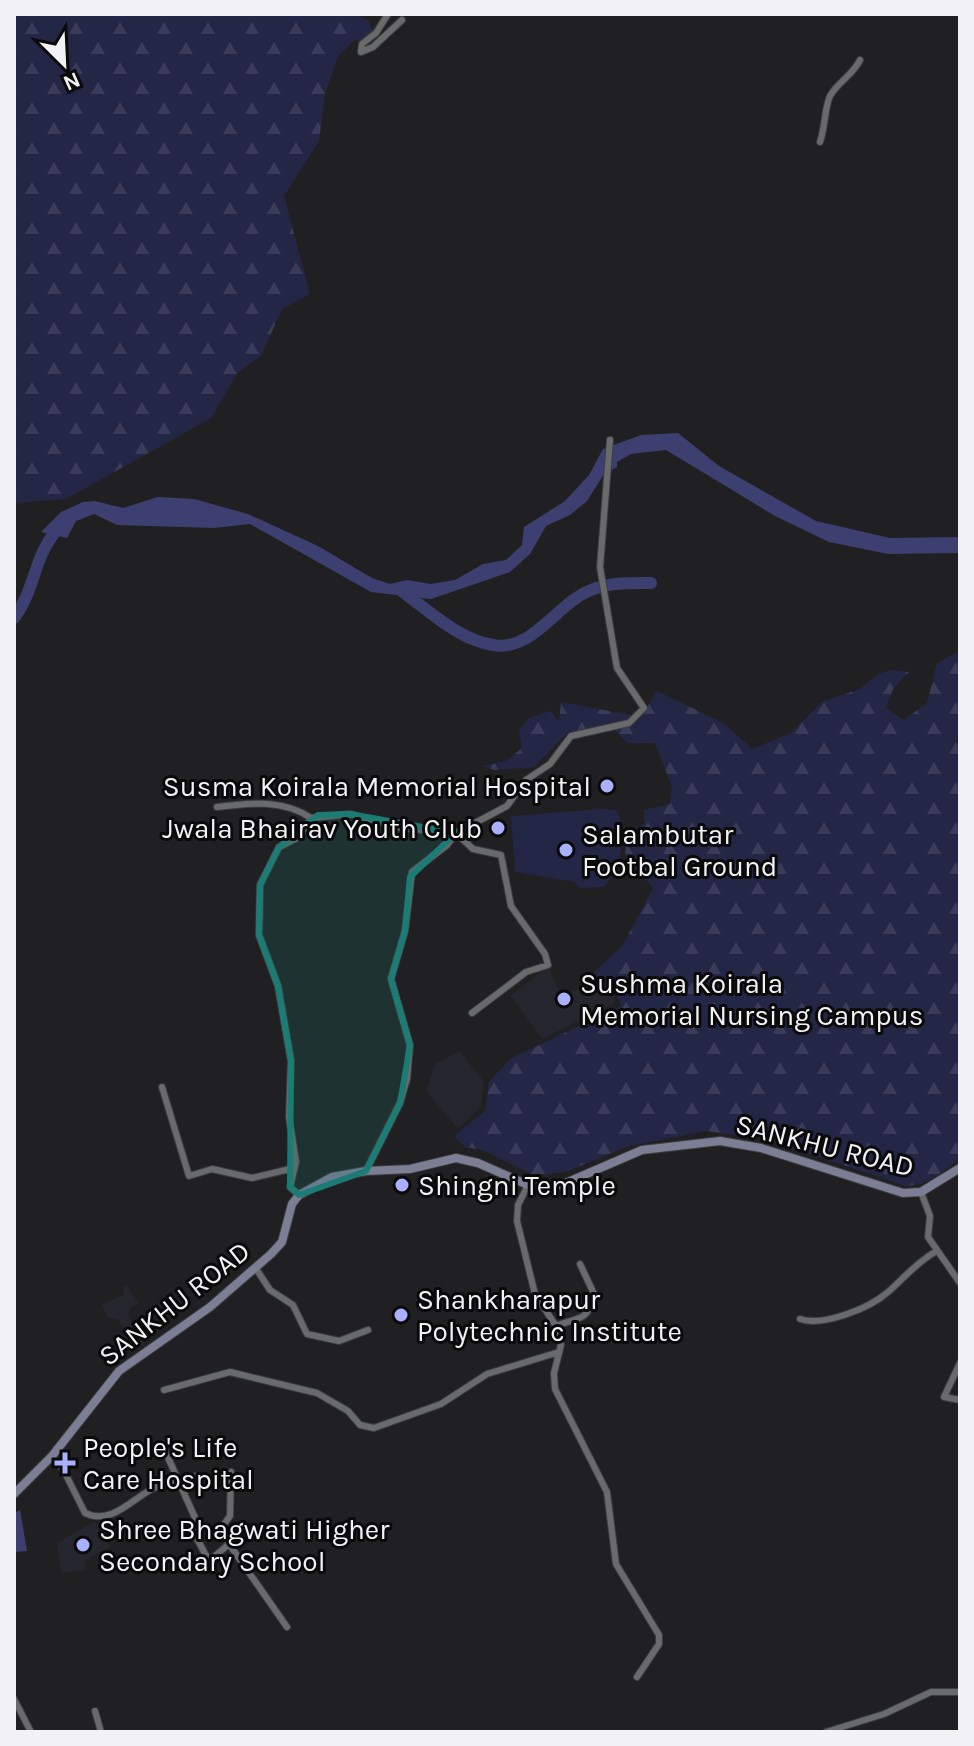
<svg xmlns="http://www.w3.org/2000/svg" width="974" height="1746" viewBox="0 0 974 1746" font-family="Karla,sans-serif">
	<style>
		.built { fill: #25262e }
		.grass { fill: #242646 }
		.forest { fill: url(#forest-firs) }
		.water { fill: #3d3f70 }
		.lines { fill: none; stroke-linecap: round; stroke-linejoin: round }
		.river { stroke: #3d3f70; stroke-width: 12 }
		.street-casing { stroke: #3c3d3f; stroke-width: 8 }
		.secondary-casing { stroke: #3c3d3f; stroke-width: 10 }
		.street { stroke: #696a6c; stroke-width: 6 }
		.secondary { stroke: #7b7e94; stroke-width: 8 }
		.marked { fill: #1a7c75; fill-opacity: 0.2; stroke: #1a7c75; stroke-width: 6; stroke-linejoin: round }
		.poi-dot { fill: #a9b0fc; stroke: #0a0a0b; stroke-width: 3 }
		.labels { text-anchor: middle; stroke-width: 6; stroke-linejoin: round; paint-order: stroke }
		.poi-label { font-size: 28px; fill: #f2f2f4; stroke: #0a0a0b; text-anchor: start }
		.street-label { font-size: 28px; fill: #f2f2f4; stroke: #0a0a0b }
	</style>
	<defs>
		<pattern id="forest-firs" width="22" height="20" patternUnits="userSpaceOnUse" patternTransform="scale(2)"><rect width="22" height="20" fill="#242646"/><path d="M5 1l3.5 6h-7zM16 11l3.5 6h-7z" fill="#3a3b58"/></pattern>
	</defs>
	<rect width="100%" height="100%" fill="#202022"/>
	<path class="built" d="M548,965l13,30 47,-17 7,25 -73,36 -31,-43z
		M460,1051l24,31 -3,24 -23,23 -32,-38 9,-27z
		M126,1285l13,18 -9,5 -2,7 17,30 -15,7 -11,-32 -12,-3 -5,-13 22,-9 -1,-7z
		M95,1521l15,26 -25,13 1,10 -25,3 -4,-30z"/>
	<path class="grass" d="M601,809l15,1c12,21 5,60 -12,77l-24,1 -5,-6 -60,-10 -4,-56z"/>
	<path class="forest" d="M14,14h341l13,6 5,11 -13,10 -5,-1 -17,16 -13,38 -6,47 -35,55 26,98 -28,15 -21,47 -23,16 -27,46 -145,81 -52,4z
		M960,651v84l-4,6 4,2v416c-17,12 -33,27 -54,27l-141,-47 -59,-8 -77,15 -61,25 -24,4 -13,-1 -48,-24 -18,-3 -11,-11 31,-25 4,-29 21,-23 111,-53 -10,-30 -22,1 34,-32 30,-57 -28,-32 2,-23 17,-9v-14l26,-6 2,-17 -17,-44h-27l-20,-19 -41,9 -33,34 -40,3 -11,-4 23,-5 16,-13 -3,-18 10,-12 22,-7 8,11 2,-20 80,15 16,-26 68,33 27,25 39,-16 31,-31 38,-13 18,-15 13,-4 18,2 -16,17 -7,19 18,12 23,-17 10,-40z"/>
	<path class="water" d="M678,433l41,33 97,55 74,17 70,-1v16l-72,1 -59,-12 -54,-26 -109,-66 -35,4 -14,8v5l-13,7 -17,27 -17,14 -24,11 -16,28 -20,18 -79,27 -60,-7 -121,-68 -36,4 -97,-3 -23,-11 -18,7 -9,17 -26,-6 20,-20 22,-10 12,-1 28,7 35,-11 36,2 54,15 70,32 54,32 18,6 17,-4 24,4 24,-4 28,-16 23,-4 16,-15 2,-18 41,-26 24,-26 14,-26 38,-14z
		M20,1510l7,41 -13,1v-39z"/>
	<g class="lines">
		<path class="river" d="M399,589c28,20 58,50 94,56 40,7 64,-42 98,-55 20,-8 39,-7 60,-7
			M14,618c23,-30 19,-67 49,-94"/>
		<defs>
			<path id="street" d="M388,14l-12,19 -14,11 -1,8 12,-5 29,-27
				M820,142c5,-14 5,-36 10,-46 8,-14 23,-21 30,-36
				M217,807c32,-4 66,-8 94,11
				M162,1087l27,89 23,-7 40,9 42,-10
				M366,1171l34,-68 7,-24 3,-34 -19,-66 14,-48 7,-59 35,-27 9,-12 51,-27 19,-26 24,-16 21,-28 58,-13 15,-15 -27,-40 -17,-101 10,-127
				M528,1185l-10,20 -1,16 18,73 21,32 5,19 -7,28 1,16 52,103 9,72 43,71v9l-22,33
				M921,1192l9,24 -2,21 32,46
				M299,1195l-9,-8 6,-25 -7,-45 2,-56 -13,-75 -19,-51 1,-50 19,-38 20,-10 12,-19 39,-4 52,14 54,5 17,16 28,6 10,51 34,48 3,11 -22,7 -54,41
				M255,1267l15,23 23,15 14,29 32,7 29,-11
				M800,1319c23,8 70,-11 88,-27 16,-14 28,-29 47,-40
				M556,1326c25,-10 29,-3 39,-30l-15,-32
				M960,1363l-16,34 16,3
				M164,1390l66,-18 87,21 31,18 12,14 14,3 67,-24 46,-30 72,-22
				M162,1444l34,76 -1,15 14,26 20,-17 -7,-17 8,-11 1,-44
				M52,1456l12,15 21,42c29,14 51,-20 74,-27 12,-4 25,-5 37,-10
				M229,1544l58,83
				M14,1699l17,33
				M95,1711l6,21
				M826,1732l58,-18 47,-22h29"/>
			<path id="secondary" d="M14,1494l38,-38 67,-85 91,-64 61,-53 11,-12 10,-38 7,-9 33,-18 34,-6 44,-2 46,-11 22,5 50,22h33l81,-35 78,-9 41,7 142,45 18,-1 39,-24"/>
		</defs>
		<use href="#street" class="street-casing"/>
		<use href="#secondary" class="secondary-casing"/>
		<use href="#street" class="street"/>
		<use href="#secondary" class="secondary"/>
	</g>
	<path class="marked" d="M350,814l106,19 -46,44 -5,54 -14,48 19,66 -10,58 -34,68 -67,24 -9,-8 1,-126 -13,-75 -19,-51 1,-50 19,-38 39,-32z"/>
	<g class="poi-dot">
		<circle cx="607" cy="786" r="8"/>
		<circle cx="498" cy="828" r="8"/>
		<circle cx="566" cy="850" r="8"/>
		<circle cx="564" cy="999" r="8"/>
		<circle cx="402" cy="1185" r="8"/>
		<circle cx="401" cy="1315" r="8"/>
		<path d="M61 1451h8v8h8v8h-8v8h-8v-8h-8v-8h8z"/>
		<circle cx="83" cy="1545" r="8"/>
	</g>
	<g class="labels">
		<g class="poi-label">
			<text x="591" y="796" text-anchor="end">Susma Koirala Memorial Hospital</text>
			<text x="482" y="838" text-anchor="end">Jwala Bhairav Youth Club</text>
			<text x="582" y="844">Salambutar<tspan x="582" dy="32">Footbal Ground</tspan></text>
			<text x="580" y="993">Sushma Koirala<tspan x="580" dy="32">Memorial Nursing Campus</tspan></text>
			<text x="418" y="1195">Shingni Temple</text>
			<text x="417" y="1309">Shankharapur<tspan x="417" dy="32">Polytechnic Institute</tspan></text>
			<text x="83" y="1457">People's Life<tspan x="83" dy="32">Care Hospital</tspan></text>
			<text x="99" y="1539">Shree Bhagwati Higher<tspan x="99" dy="32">Secondary School</tspan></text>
		</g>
		<g class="street-label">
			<text transform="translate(825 1145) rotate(14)" y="10">SANKHU ROAD</text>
			<text transform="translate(174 1303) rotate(-38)" y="10">SANKHU ROAD</text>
		</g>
	</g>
	<rect width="974" height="1746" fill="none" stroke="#f2f2f4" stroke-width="32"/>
	<g transform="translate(64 64) rotate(156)" stroke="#0a0a0b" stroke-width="6" paint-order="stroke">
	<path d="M0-6L14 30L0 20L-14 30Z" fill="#f2f2f4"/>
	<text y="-12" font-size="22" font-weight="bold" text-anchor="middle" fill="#f2f2f4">N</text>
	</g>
</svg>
